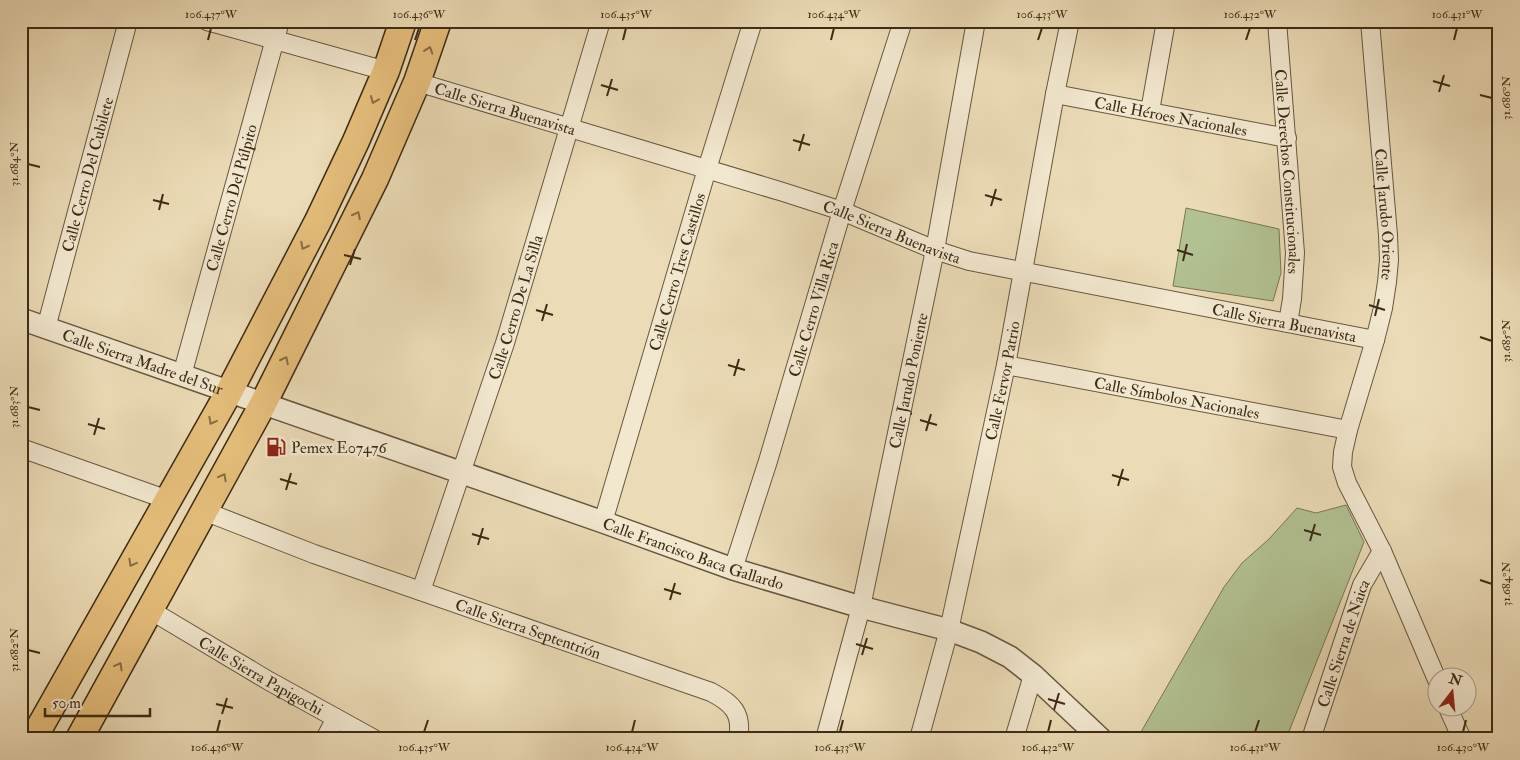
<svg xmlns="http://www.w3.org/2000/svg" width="1520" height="760" viewBox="0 0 1520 760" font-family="'IM FELL Double Pica',serif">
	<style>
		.green { fill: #b2c192; stroke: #787654 }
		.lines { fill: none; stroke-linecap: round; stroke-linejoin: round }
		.minor-casing { stroke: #68573e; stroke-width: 20 }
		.tertiary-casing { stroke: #68573e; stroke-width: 24 }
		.primary-casing { stroke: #3d2b16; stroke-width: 29 }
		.minor { stroke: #f2e8d0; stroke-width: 18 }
		.tertiary { stroke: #f2e8d0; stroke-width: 21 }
		.primary { stroke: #e6be7b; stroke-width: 26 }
		.oneway { stroke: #896d43 }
		.ticks { fill: none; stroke: #3d2b16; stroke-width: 2 }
		.labels { text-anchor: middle; stroke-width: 5; stroke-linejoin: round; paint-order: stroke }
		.street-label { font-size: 16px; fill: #3d2b16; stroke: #f2e8d0 }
		.poi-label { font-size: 16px; fill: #3d2b16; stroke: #f2e8d0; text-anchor: start }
		.neatline { fill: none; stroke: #3d2b16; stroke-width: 2 }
		.ticks-label { font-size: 12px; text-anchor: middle; fill: #3d2b16 }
	</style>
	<rect width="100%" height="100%" fill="#ebdbb6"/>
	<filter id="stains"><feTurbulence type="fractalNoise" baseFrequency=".004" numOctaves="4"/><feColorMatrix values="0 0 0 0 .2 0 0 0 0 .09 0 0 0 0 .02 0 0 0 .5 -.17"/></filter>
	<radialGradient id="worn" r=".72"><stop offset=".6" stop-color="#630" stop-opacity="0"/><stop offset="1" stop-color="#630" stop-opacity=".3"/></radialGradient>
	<path class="green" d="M1186,208l93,21 2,44 -8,28 -100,-15z
		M1346,505l18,37 -78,197h-149l87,-152 18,-24 27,-24 28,-31 19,5z"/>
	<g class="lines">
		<defs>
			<g id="minor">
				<path d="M207,21l179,50"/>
				<path id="s1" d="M1277,21l18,232 -3,46 -4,24"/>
				<path id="s2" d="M1370,21l18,214 1,25 -2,22 -4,26 -8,32 -27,90 -5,22 -1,15 5,16 35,68 56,131"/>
				<path id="s3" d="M417,82l366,110 59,19 93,39 34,11 406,79"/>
				<path id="s4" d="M1055,94l232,44"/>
				<path d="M1150,111l16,-90"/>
				<path id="s5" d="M46,328l82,-307"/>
				<path id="s6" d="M1006,365l342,65"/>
				<path id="s7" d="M182,375l98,-354"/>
				<path d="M21,448l147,52"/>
				<path id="s8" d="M204,511l110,43 397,138c21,11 32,21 27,47"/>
				<path id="s9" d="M603,522l104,-353 46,-148"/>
				<path id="s10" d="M733,569l35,-108 74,-250 61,-190"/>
				<path id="s11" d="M421,591l84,-248 96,-322"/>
				<path id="s12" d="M150,610l119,71 105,58"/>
				<path d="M1448,708l14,31"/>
				<path d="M325,739l11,-21"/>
				<path id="s13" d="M825,739l36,-132 74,-357 41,-229"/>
				<path id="s14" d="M919,739l30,-109 31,-143 26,-122 49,-271 15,-73"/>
				<path d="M1014,739l19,-64"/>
				<path id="s15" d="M1311,739l51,-154 20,-34"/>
			</g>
			<g id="tertiary">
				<path id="s16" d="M21,319l582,203 130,47 128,38 88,23 32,12 29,15 23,18 68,64"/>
			</g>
			<path id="primary" d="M33,739l196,-347 89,-171 38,-80 30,-70 17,-50
				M79,739l184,-335 112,-225 42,-97 21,-61"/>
		</defs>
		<use href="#minor" class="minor-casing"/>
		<use href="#tertiary" class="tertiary-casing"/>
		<use href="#primary" class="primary-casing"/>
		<use href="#minor" class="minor"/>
		<use href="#tertiary" class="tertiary"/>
		<use href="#primary" class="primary"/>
	</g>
	<defs><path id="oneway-chevron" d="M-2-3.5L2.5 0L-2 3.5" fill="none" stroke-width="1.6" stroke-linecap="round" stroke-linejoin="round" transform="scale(1.25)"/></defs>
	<g class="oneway">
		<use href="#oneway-chevron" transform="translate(429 50) rotate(-71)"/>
		<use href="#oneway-chevron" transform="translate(374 100) rotate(113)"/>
		<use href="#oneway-chevron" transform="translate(357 215) rotate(-63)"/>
		<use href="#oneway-chevron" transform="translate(304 246) rotate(117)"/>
		<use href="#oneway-chevron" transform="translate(285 360) rotate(-63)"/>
		<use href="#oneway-chevron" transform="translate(212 421) rotate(119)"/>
		<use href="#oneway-chevron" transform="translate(223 477) rotate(-61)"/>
		<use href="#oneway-chevron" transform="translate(132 563) rotate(119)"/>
		<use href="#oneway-chevron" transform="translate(119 666) rotate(-61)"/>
	</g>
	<path class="ticks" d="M208,40l3,-12M415,40l4,-12M623,40l3,-12M831,40l3,-12M1038,40l4,-12M1246,40l4,-12M1454,40l3,-12M1433,81l17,5M601,85l17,5M1439,92l5,-17M1480,95l12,3M607,96l5,-17M793,140l17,5M799,151l5,-17M28,164l12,3M985,195l17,5M153,200l16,4M991,206l5,-17M159,210l4,-16M1177,250l16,5M344,255l17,4M1183,261l4,-17M350,265l5,-16M1369,305l16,5M536,310l17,5M1375,316l4,-17M542,321l5,-17M1480,337l12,4M728,365l17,5M734,376l5,-17M28,407l12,3M920,420l17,5M88,424l17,5M926,431l5,-17M94,435l5,-17M1112,475l17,5M280,479l17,5M1118,486l5,-17M286,490l5,-17M1304,530l17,5M472,534l17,5M1310,541l5,-17M478,545l5,-17M1480,580l12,4M664,589l17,5M670,600l5,-17M856,644l17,5M28,650l12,3M862,655l5,-17M1048,699l17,5M216,704l17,4M1054,710l5,-17M222,714l5,-16M217,732l3,-12M424,732l4,-12M632,732l3,-12M840,732l3,-12M1048,732l3,-12M1255,732l4,-12M1463,732l3,-12"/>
	<defs>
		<symbol id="fuel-bare" viewBox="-9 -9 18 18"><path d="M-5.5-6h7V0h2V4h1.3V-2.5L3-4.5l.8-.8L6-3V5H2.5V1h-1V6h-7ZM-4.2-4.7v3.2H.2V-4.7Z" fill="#8f2418" stroke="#f2e8d0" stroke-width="2.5" paint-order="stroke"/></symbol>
	</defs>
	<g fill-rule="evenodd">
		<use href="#fuel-bare" x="262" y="433" width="28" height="28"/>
	</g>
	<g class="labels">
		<g class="street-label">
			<text dy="6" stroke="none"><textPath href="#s3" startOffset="92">Calle Sierra Buenavista</textPath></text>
			<text dy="6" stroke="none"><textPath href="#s4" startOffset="118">Calle Héroes Nacionales</textPath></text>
			<text dy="6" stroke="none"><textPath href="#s1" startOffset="151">Calle Derechos Constitucionales</textPath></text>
			<text dy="6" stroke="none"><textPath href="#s5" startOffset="159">Calle Cerro Del Cubilete</textPath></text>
			<text dy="6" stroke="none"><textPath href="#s7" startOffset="184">Calle Cerro Del Púlpito</textPath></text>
			<text dy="6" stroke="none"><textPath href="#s2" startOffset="194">Calle Jarudo Oriente</textPath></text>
			<text dy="6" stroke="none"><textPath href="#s3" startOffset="498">Calle Sierra Buenavista</textPath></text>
			<text dy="6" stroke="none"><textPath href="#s9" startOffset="261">Calle Cerro Tres Castillos</textPath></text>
			<text dy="6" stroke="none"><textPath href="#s11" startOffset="299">Calle Cerro De La Silla</textPath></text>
			<text dy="6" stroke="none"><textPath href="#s10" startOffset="272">Calle Cerro Villa Rica</textPath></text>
			<text dy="6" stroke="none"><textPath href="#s3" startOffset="902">Calle Sierra Buenavista</textPath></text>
			<text dy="6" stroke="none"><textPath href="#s16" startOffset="129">Calle Sierra Madre del Sur</textPath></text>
			<text dy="6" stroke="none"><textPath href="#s13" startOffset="368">Calle Jarudo Poniente</textPath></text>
			<text dy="6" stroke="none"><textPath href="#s14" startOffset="368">Calle Fervor Patrio</textPath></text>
			<text dy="6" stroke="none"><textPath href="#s6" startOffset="174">Calle Símbolos Nacionales</textPath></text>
			<text dy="6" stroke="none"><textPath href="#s16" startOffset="712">Calle Francisco Baca Gallardo</textPath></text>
			<text dy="6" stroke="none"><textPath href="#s8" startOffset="345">Calle Sierra Septentrión</textPath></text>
			<text dy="6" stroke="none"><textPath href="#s15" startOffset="101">Calle Sierra de Naica</textPath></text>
			<text dy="6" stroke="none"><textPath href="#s12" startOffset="129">Calle Sierra Papigochi</textPath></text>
		</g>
		<g class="poi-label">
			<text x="291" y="453">Pemex E07476</text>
		</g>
	</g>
	<rect width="1520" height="760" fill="none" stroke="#ebdbb6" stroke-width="55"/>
	<g transform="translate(1452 692) rotate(16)"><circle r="24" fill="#f2e8d0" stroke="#aa9c86"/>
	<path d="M0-4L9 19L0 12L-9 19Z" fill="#8f2418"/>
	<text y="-8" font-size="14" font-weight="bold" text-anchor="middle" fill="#3d2b16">N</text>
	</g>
	<path d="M45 708v8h105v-8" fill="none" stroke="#3d2b16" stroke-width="2.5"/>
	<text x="52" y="708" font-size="15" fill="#3d2b16" stroke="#f2e8d0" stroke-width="4" paint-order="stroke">50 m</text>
	<rect x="28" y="28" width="1464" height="704" class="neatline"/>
	<g class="ticks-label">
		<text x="211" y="18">106.437°W</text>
		<text x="419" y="18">106.436°W</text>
		<text x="626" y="18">106.435°W</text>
		<text x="834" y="18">106.434°W</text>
		<text x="1042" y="18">106.433°W</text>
		<text x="1250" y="18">106.432°W</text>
		<text x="1457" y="18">106.431°W</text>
		<text transform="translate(1506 98) rotate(-90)" y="4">31.686°N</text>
		<text transform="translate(14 164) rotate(-90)" y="4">31.684°N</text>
		<text transform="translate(1506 341) rotate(-90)" y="4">31.685°N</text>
		<text transform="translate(14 407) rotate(-90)" y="4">31.683°N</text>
		<text transform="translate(1506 584) rotate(-90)" y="4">31.684°N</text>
		<text transform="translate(14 650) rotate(-90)" y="4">31.682°N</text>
		<text x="217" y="751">106.436°W</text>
		<text x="424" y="751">106.435°W</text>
		<text x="632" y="751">106.434°W</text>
		<text x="840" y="751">106.433°W</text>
		<text x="1048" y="751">106.432°W</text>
		<text x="1255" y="751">106.431°W</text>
		<text x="1463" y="751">106.430°W</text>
	</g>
	<rect width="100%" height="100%" filter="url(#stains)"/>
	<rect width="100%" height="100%" fill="url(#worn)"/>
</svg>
